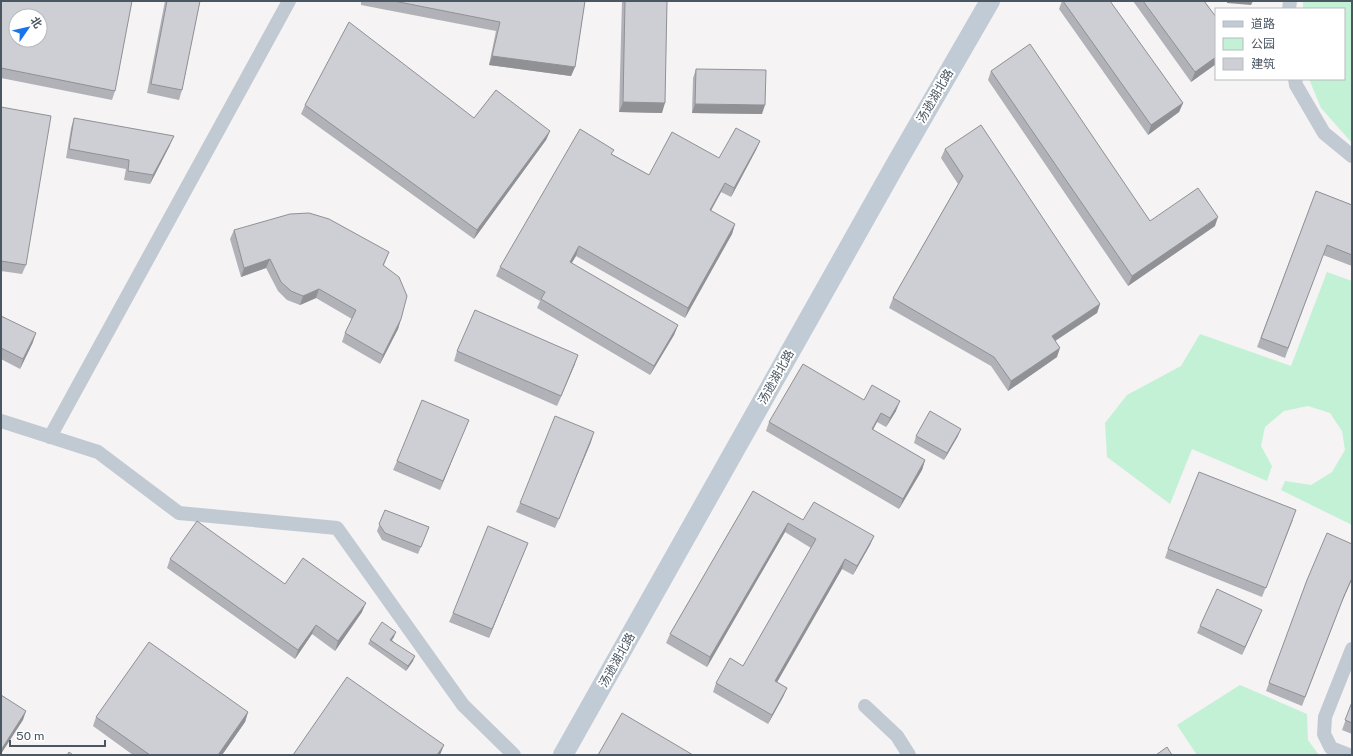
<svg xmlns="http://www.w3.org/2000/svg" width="1353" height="756" viewBox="0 0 1353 756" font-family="'Public Sans','Noto Sans SC',sans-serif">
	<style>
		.green { fill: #c3f1d5 }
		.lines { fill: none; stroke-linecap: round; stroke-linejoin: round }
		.minor { stroke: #c1cad2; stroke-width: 14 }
		.secondary { stroke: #c1cbd6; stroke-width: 20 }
		.wall { fill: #b0b2b7 }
		.shaded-wall { fill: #909195 }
		.building { fill: #cdcfd5; stroke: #909195; fill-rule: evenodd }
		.labels { text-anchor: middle; stroke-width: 4; stroke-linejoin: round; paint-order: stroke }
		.street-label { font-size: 12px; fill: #4a5661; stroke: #fff }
	</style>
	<rect width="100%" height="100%" fill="#f5f3f3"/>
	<path class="green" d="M1303,1h49v142l-31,-35 -12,-29h35v-70h-41z
		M1327,272l25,9v244l-71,-35 4,-9 26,4 21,-13 13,-22 -3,-19 -12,-18 -22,-7 -24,5 -19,16 -4,19 11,20 -5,15 -75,-32 -22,55 -63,-47 -2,-34 22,-28 54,-29 19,-32 91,32z
		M1240,685l67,29 1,26 11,15h-122l-20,-30z"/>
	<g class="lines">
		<path class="minor" d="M1289,9l1,-8
			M1295,79l1,6 28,48 28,23
			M1,421l97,31 81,61 158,15 126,177 51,50
			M50,437l239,-436
			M865,706l32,30 12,19
			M1349,755l-18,-7 -7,-14 1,-17 27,-68"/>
		<path class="secondary" d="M563,755l334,-593 93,-161"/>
	</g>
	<path class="wall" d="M1,1l114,90 -3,9 -111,-22z
		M165,1h35l-18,89 -3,10 -32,-7z
		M361,1h224l-10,66 -4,9 -82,-11 7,-34 -135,-26z
		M622,1h45l-5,112 -43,-1z
		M1062,1h1l120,102 -4,9 -31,23 -89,-126z
		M1133,1h71l12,16v47l-25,18z
		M696,69l66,45 -70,-1 1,-35z
		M991,71l159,150 65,5 -87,60 -140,-206z
		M305,105l169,13 76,13 -4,9 -72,99 -173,-125z
		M1,107l25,158 -4,9 -21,-3z
		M74,118l96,27 -20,39 -26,-4 2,-11 -60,-11 5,-30z
		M760,141l-4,9 -25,47 -10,-5 -10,19 24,13 -3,10 -47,84 -109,-62 -5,7 107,62 -4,10 -24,40 -113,-67 3,-7 -44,-25 4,-9 112,-113 37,21 70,-17z
		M945,149l155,155 -3,9 -42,28 2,16 -49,34 -17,-25 -102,-58 4,-10 65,-114 -17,-26z
		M1316,191l36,14v61l-29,-11 -38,103 -28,-11z
		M234,230l155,22 -5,13 17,54 -3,10 -18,35 -38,-22 3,-9 7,-14 -36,-21 -16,7 -13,-5 -9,-9 -12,-23 -25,9 -11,-38z
		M1,316l32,26 -13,27 -19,-10z
		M457,351l118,13 -18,42 -103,-45z
		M864,400l32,11 -10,16 -9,-5 -4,8 52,30 -3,10 -23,39 -133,-78 3,-9z
		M465,429l-25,61 -47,-20 4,-9z
		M916,436h42l-14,24 -30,-17z
		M591,442l-36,86 -39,-16 4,-9z
		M753,491l50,29 71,16 -4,9 -17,30 -11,-6 -65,113 10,6 -4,9 -15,27 -55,-32 3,-9 27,-17 68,-118 -26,-16 -78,135 -41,-24 4,-9z
		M385,510l44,17 -11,27 -36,-14 -5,-9z
		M1293,520l-31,77 -97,-39 3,-9z
		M528,543l-39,95 -40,-16 4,-9z
		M1352,544v35l-11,25 -39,102 -36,-15 41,-111z
		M170,559l115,25 77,28 -27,39 -23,-17 -17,25 -128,-91z
		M1259,617l-17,38 -45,-22 3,-7z
		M394,637l-2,3 21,21 -7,10 -38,-27 2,-4z
		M1352,702v32l-10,-4z
		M248,712l-3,10 -23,33h-89l-40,-29 3,-9z"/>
	<path class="shaded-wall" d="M1227,1h26l-2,4 -24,-2z
		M492,56l83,11 -4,9 -82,-11z
		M1216,57v7l-25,18 4,-10z
		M623,102l42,1 -3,10 -43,-1z
		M1183,103l-4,9 -31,23 3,-10z
		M695,104l70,1 -3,9 -70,-1z
		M550,131l-4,9 -72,99 3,-9z
		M174,136l-4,9 -20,39 3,-9z
		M760,141l-4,9 -25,47 3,-9z
		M725,183l-4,9 -15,27 4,-9z
		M1218,217l-3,9 -87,60 4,-10z
		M735,224l-3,10 -47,84 3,-10z
		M579,246l-3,10 -9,15 3,-9z
		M270,259l-4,9 -25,9 3,-9z
		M319,289l-3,9 -16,7 3,-9z
		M1100,304l-3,9 -48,32 3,-9z
		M401,319l-3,10 -18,35 3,-9z
		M678,325l-4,10 -24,40 4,-9z
		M36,333l-3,9 -13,27 3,-10z
		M1060,348l-3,9 -49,34 3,-10z
		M578,355l-3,9 -18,42 4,-10z
		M900,401l-4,10 -10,16 4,-9z
		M881,413l-4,9 -9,16 4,-9z
		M469,420l-4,9 -25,61 3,-9z
		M961,429l-3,7 -14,24 3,-7z
		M594,432l-3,10 -36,86 4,-9z
		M925,460l-3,10 -23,39 4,-10z
		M788,523l-3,9 -78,135 3,-10z
		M874,536l-4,9 -17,30 4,-9z
		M528,543l-4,9 -35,86 3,-9z
		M845,559l-3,10 -70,122 3,-10z
		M1352,578v1l-11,25 -39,102 42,-110z
		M366,603l-4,9 -27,39 3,-10z
		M1262,610l-3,7 -17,38 3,-8z
		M316,625l-4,9 -17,25 3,-9z
		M396,632l-2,5 -5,7 1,-4z
		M415,656l-2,5 -7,10 2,-5z
		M787,688l-4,9 -15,27 4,-9z
		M26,711l-3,9 -22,34v-4z
		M248,712l-3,10 -23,33h-4z
		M444,745l-4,10h-3z"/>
	<path class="building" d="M1,1h131l-17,90 -114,-23zM16,16h24v24h-24z
		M167,1h33l-18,89 -31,-6z
		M394,1h191l-10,66 -83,-11 8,-34z
		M625,1h42l-2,102 -42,-1z
		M1063,1h47l73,102 -32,22z
		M1143,1h61l12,16v40l-21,15z
		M349,22l125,96 22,-28 54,41 -73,99 -172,-125z
		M1030,44l120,177 48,-33 20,29 -86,59 -141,-205z
		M696,69l70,1 -1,35 -70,-1z
		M1,107l50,9 -25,149 -25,-4z
		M74,118l100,18 -21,39 -25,-4 1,-11 -60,-11z
		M981,125l119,179 -48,32 8,12 -49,33 -17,-24 -101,-59 70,-122 -18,-27z
		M736,128l24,13 -26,47 -9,-5 -15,27 25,14 -47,84 -109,-62 -9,16 108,63 -24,41 -113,-67 4,-7 -45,-25 80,-138 34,21 -3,4 38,21 23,-43 47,26z
		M1316,191l36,14v50l-25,-10 -39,103 -27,-10z
		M309,213l20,6 60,33 -6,13 16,12 8,19 -6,23 -18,36 -38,-22 11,-23 -37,-21 -16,7 -12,-5 -10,-9 -11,-23 -26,9 -10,-38 56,-16z
		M475,310l103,45 -17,41 -104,-45z
		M1,316l35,17 -13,26 -22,-11z
		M803,364l61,36 8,-15 28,16 -10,17 -9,-5 -9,16 53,31 -22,39 -134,-77z
		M422,400l47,20 -26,61 -46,-20z
		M930,411l31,18 -14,24 -31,-17z
		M555,416l39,16 -35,87 -39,-16z
		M1199,472l97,38 -30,78 -98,-39z
		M753,491l50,29 11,-18 60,34 -17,30 -12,-7 -70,122 12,7 -15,27 -56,-32 14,-25 13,8 73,-127 -28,-16 -78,134 -40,-23z
		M385,510l44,17 -8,20 -36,-14 -6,-9z
		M197,521l88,63 18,-26 63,45 -28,38 -22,-16 -18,25 -128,-91z
		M488,526l40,17 -36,86 -39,-16z
		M1327,533l25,11v34l-8,18 -39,101 -36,-14 38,-103z
		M1217,589l45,21 -17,37 -45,-21z
		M382,622l14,10 -6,8 25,16 -7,10 -38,-26z
		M149,642l99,70 -30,43h-68l-54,-38z
		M347,677l97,68 -7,10h-144z
		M1,695l25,16 -25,39z
		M1352,702v21l-7,-3z
		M622,713l71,42h-95z
		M1167,747l5,8h-16z
		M69,752l4,3h-6z"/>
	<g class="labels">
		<g class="street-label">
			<text transform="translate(935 96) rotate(-60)" y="4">汤逊湖北路</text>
			<text transform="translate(776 377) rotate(-61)" y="4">汤逊湖北路</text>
			<text transform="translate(617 660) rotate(-61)" y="4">汤逊湖北路</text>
		</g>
	</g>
	<rect width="1353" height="756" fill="none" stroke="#4a5661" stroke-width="4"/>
	<rect x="1215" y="8" width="130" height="72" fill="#ffffff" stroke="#b7bbc0"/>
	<rect x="1223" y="21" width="20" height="6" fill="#c1cbd6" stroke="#b7bbc0"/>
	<text x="1251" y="28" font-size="12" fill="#4a5661">道路</text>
	<rect x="1223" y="38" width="20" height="12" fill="#c3f1d5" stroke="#b7bbc0"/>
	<text x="1251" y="48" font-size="12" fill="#4a5661">公园</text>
	<rect x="1223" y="58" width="20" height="12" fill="#cdcfd5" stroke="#b7bbc0"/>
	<text x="1251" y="68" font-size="12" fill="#4a5661">建筑</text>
	<g transform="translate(28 28) rotate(56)"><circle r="19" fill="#ffffff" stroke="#b7bbc0"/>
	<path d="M0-3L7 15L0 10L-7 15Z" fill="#1a73e8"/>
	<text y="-6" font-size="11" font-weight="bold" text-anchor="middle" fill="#4a5661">北</text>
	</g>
	<path d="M10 740v6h95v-6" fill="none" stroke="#4a5661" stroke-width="2"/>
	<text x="16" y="740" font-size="12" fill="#4a5661" stroke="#ffffff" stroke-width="3" paint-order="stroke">50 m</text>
</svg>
